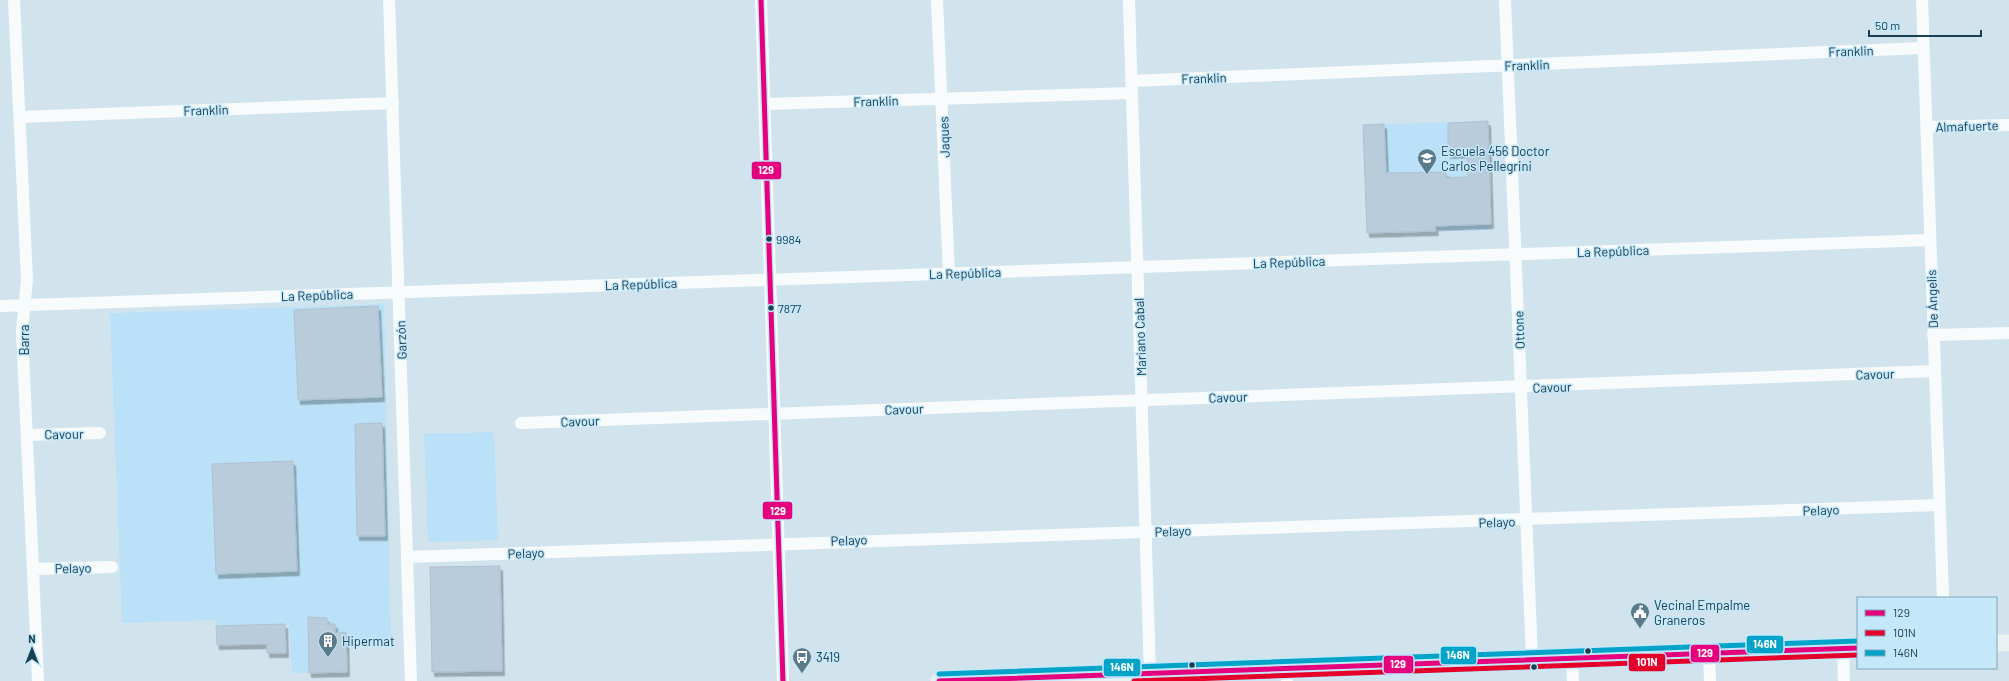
<svg xmlns="http://www.w3.org/2000/svg" width="2009" height="681" viewBox="0 0 2009 681" font-family="Barlow,sans-serif">
	<style>
		.built { fill: #bae1f7 }
		.building { fill: #b9ccdc; stroke: #aec1d1; filter: url(#shadow) }
		.lines { fill: none; stroke-linecap: round; stroke-linejoin: round }
		.street { stroke: #f8fbfc; stroke-width: 12 }
		.secondary { stroke: #eaf1f1; stroke-width: 17 }
		.bus-1-casing { stroke: #c5e7fa; stroke-width: 8 }
		.bus-2-casing { stroke: #c5e7fa; stroke-width: 8 }
		.bus-3-casing { stroke: #c5e7fa; stroke-width: 8 }
		.bus-1 { stroke: #e5007d; stroke-width: 5 }
		.bus-2 { stroke: #e4002b; stroke-width: 5 }
		.bus-3 { stroke: #01a4c8; stroke-width: 5 }
		.bus-dot { fill: #1a4053; stroke: #c5e7fa; stroke-width: 1.5 }
		.labels { text-anchor: middle; stroke-width: 3; stroke-linejoin: round; paint-order: stroke }
		.bus-label { font-size: 12px; fill: #1a4053; stroke: #c5e7fa; text-anchor: start }
		.street-label { font-size: 13px; fill: #1a4053; stroke: #c5e7fa }
		.poi-label { font-size: 13px; fill: #1a4053; stroke: #c5e7fa; text-anchor: start }
		.line-badge { stroke: #c5e7fa; stroke-width: 1.5 }
		.badge-label { font-size: 11px; text-anchor: middle; font-weight: bold; fill: #fff }
	</style>
	<defs>
		<filter id="shadow"><feDropShadow dx="2.5" dy="4.5" stdDeviation="0" flood-color="#0004"/></filter>
	</defs>
	<rect width="100%" height="100%" fill="#d1e4ee"/>
	<path class="built" d="M1488,121l3,109 -124,3 -4,-108z
		M384,304l7,339 -45,1v-12l-11,1v-9h-8v-6l-19,-1 1,56h-17l-3,-48 -73,1v-6l-94,3 -12,-310z
		M494,432l4,108 -70,2 -4,-108z"/>
	<path class="building" d="M1488,121l3,103 -56,2 1,5 -69,2 -4,-108 21,-1 2,49 60,-1v6l22,-1 -1,-24 -19,1v-31z
		M378,306l4,91 -84,3 -4,-90z
		M382,423l3,113h-28l-2,-112z
		M293,461l4,110 -81,3 -4,-110z
		M500,566l2,105 -70,1 -2,-105z
		M308,617l19,1v6h8v9l11,-1 1,40 -38,1z
		M285,624l1,29h-19v-9l-50,1 -1,-19z"/>
	<g class="lines">
		<path class="street" d="M14,0l13,280 -5,51 16,350
			M389,0l22,681
			M761,0l22,681
			M937,0l12,274
			M1129,0l21,673
			M1505,0l27,659
			M1922,0l21,598
			M1131,81l792,-33
			M764,104l368,-11
			M20,117l373,-14
			M1926,127l83,-2
			M0,306l1930,-66
			M1933,335l76,-2
			M521,423l1414,-52
			M27,435l73,-2
			M407,557c511,-21 1022,-32 1532,-52
			M33,569l79,-2
			M1843,648l1,33
			M1709,653l1,28
			M1572,658l1,23
			M1286,668l1,13"/>
		<path class="secondary" d="M1996,643h13
			M939,681l919,-33"/>
		<defs>
			<path id="bus-1" d="M761,0l22,681
				M939,681l919,-33"/>
			<path id="bus-2" d="M1134,681l724,-26"/>
			<path id="bus-3" d="M939,674l919,-33"/>
		</defs>
		<use href="#bus-1" class="bus-1-casing"/>
		<use href="#bus-2" class="bus-2-casing"/>
		<use href="#bus-3" class="bus-3-casing"/>
		<use href="#bus-1" class="bus-1"/>
		<use href="#bus-2" class="bus-2"/>
		<use href="#bus-3" class="bus-3"/>
	</g>
	<defs>
		<symbol id="school-pin" viewBox="-11 -11 22 30"><path d="M0 17L-7.5 6A9.5 9.5 0 1 1 7.5 6Z" fill="#5a7989" stroke="#c5e7fa"/><path d="M0-5L7-2L0 1L-7-2ZM-4 1L0 2.5L4 1V4Q0 6-4 4Z" fill="#fff"/></symbol>
		<symbol id="civic-pin" viewBox="-11 -11 22 30"><path d="M0 17L-7.5 6A9.5 9.5 0 1 1 7.5 6Z" fill="#5a7989" stroke="#c5e7fa"/><path d="M-.6-6.5H3V-4.5H.6V-3L4-1V1h2V6H-6V1h2V-1L-.6-3ZM-1.2 2.5V6h2.4V2.5Z" fill="#fff"/></symbol>
		<symbol id="building-pin" viewBox="-11 -11 22 30"><path d="M0 17L-7.5 6A9.5 9.5 0 1 1 7.5 6Z" fill="#5a7989" stroke="#c5e7fa"/><path d="M-4-6H4V6H1V3H-1V6H-4ZM-2.5-4.3h1.7v1.8h-1.7ZM.8-4.3h1.7v1.8H.8ZM-2.5-1h1.7V.8h-1.7ZM.8-1h1.7V.8H.8Z" fill="#fff"/></symbol>
		<symbol id="bus-pin" viewBox="-11 -11 22 30"><path d="M0 17L-7.5 6A9.5 9.5 0 1 1 7.5 6Z" fill="#5a7989" stroke="#c5e7fa"/><path d="M-5-6H5V4H4V6H2V4H-2V6H-4V4H-5ZM-3.5-4V0h7V-4ZM-3.5 1.2v1.5H-2V1.2ZM2 1.2v1.5H3.5V1.2Z" fill="#fff"/></symbol>
	</defs>
	<g fill-rule="evenodd">
		<use href="#school-pin" x="1416" y="147" width="22" height="30"/>
		<use href="#civic-pin" x="1629" y="601" width="22" height="30"/>
		<use href="#building-pin" x="317" y="630" width="22" height="30"/>
		<use href="#bus-pin" x="791" y="646" width="22" height="30"/>
	</g>
	<g class="bus-dot">
		<circle cx="769" cy="239" r="3.5"/>
		<circle cx="771" cy="308" r="3.5"/>
		<circle cx="1588" cy="651" r="3.5"/>
		<circle cx="1192" cy="665" r="3.5"/>
		<circle cx="1534" cy="667" r="3.5"/>
	</g>
	<g class="labels">
		<g class="bus-label">
			<text x="776" y="244">9984</text>
			<text x="778" y="313">7877</text>
		</g>
		<g class="street-label">
			<text transform="translate(1851 51) rotate(-2)" y="5">Franklin</text>
			<text transform="translate(1527 65) rotate(-2)" y="5">Franklin</text>
			<text transform="translate(1204 78) rotate(-2)" y="5">Franklin</text>
			<text transform="translate(876 101) rotate(-2)" y="5">Franklin</text>
			<text transform="translate(206 110) rotate(-2)" y="5">Franklin</text>
			<text transform="translate(1967 126) rotate(-2)" y="5">Almafuerte</text>
			<text transform="translate(944 137) rotate(-92)" y="5">Jaques</text>
			<text transform="translate(1613 251) rotate(-2)" y="5">La República</text>
			<text transform="translate(1289 262) rotate(-2)" y="5">La República</text>
			<text transform="translate(965 273) rotate(-2)" y="5">La República</text>
			<text transform="translate(641 284) rotate(-2)" y="5">La República</text>
			<text transform="translate(317 295) rotate(-2)" y="5">La República</text>
			<text transform="translate(1932 299) rotate(-92)" y="5">De Ángelis</text>
			<text transform="translate(1519 330) rotate(-92)" y="5">Ottone</text>
			<text transform="translate(1140 337) rotate(-92)" y="5">Mariano Cabal</text>
			<text transform="translate(24 340) rotate(-90)" y="5">Barra</text>
			<text transform="translate(401 340) rotate(-92)" y="5">Garzón</text>
			<text transform="translate(1875 374) rotate(-2)" y="5">Cavour</text>
			<text transform="translate(1552 387) rotate(-2)" y="5">Cavour</text>
			<text transform="translate(1228 397) rotate(-2)" y="5">Cavour</text>
			<text transform="translate(904 409) rotate(-2)" y="5">Cavour</text>
			<text transform="translate(580 421) rotate(-2)" y="5">Cavour</text>
			<text transform="translate(64 434) rotate(-1)" y="5">Cavour</text>
			<text transform="translate(1821 510) rotate(-2)" y="5">Pelayo</text>
			<text transform="translate(1497 522) rotate(-2)" y="5">Pelayo</text>
			<text transform="translate(1173 531) rotate(-2)" y="5">Pelayo</text>
			<text transform="translate(849 540) rotate(-2)" y="5">Pelayo</text>
			<text transform="translate(526 553) rotate(-2)" y="5">Pelayo</text>
			<text transform="translate(73 568) rotate(-1)" y="5">Pelayo</text>
		</g>
		<g class="poi-label">
			<text x="1441" y="156">Escuela 456 Doctor<tspan x="1441" dy="15">Carlos Pellegrini</tspan></text>
			<text x="1654" y="610">Vecinal Empalme<tspan x="1654" dy="15">Graneros</tspan></text>
			<text x="342" y="646">Hipermat</text>
			<text x="816" y="662">3419</text>
		</g>
	</g>
	<g class="line-badge">
		<rect x="751" y="161" width="31" height="19" rx="4" fill="#e5007d"/>
		<rect x="762" y="501" width="31" height="19" rx="4" fill="#e5007d"/>
		<rect x="1746" y="635" width="38" height="19" rx="4" fill="#01a4c8"/>
		<rect x="1690" y="644" width="30" height="19" rx="4" fill="#e5007d"/>
		<rect x="1440" y="646" width="37" height="19" rx="4" fill="#01a4c8"/>
		<rect x="1628" y="653" width="38" height="19" rx="4" fill="#e4002b"/>
		<rect x="1383" y="655" width="31" height="19" rx="4" fill="#e5007d"/>
		<rect x="1103" y="658" width="38" height="19" rx="4" fill="#01a4c8"/>
	</g>
	<g class="badge-label">
		<text x="766" y="174">129</text>
		<text x="778" y="515">129</text>
		<text x="1765" y="648">146N</text>
		<text x="1705" y="657">129</text>
		<text x="1458" y="659">146N</text>
		<text x="1647" y="666">101N</text>
		<text x="1398" y="668">129</text>
		<text x="1122" y="671">146N</text>
	</g>
	<rect x="1857" y="597" width="140" height="72" fill="#c5e7fa" stroke="#81a4b7"/>
	<rect x="1865" y="610" width="20" height="6" fill="#e5007d" stroke="#81a4b7"/>
	<text x="1893" y="617" font-size="12" fill="#1a4053">129</text>
	<rect x="1865" y="630" width="20" height="6" fill="#e4002b" stroke="#81a4b7"/>
	<text x="1893" y="637" font-size="12" fill="#1a4053">101N</text>
	<rect x="1865" y="650" width="20" height="6" fill="#01a4c8" stroke="#81a4b7"/>
	<text x="1893" y="657" font-size="12" fill="#1a4053">146N</text>
	<g transform="translate(32 649)" stroke="#c5e7fa" stroke-width="3" paint-order="stroke">
	<path d="M0-3L7 15L0 10L-7 15Z" fill="#1a4053"/>
	<text y="-6" font-size="11" font-weight="bold" text-anchor="middle" fill="#1a4053">N</text>
	</g>
	<path d="M1869 30v6h112v-6" fill="none" stroke="#1a4053" stroke-width="2"/>
	<text x="1875" y="30" font-size="12" fill="#1a4053" stroke="#c5e7fa" stroke-width="3" paint-order="stroke">50 m</text>
</svg>
